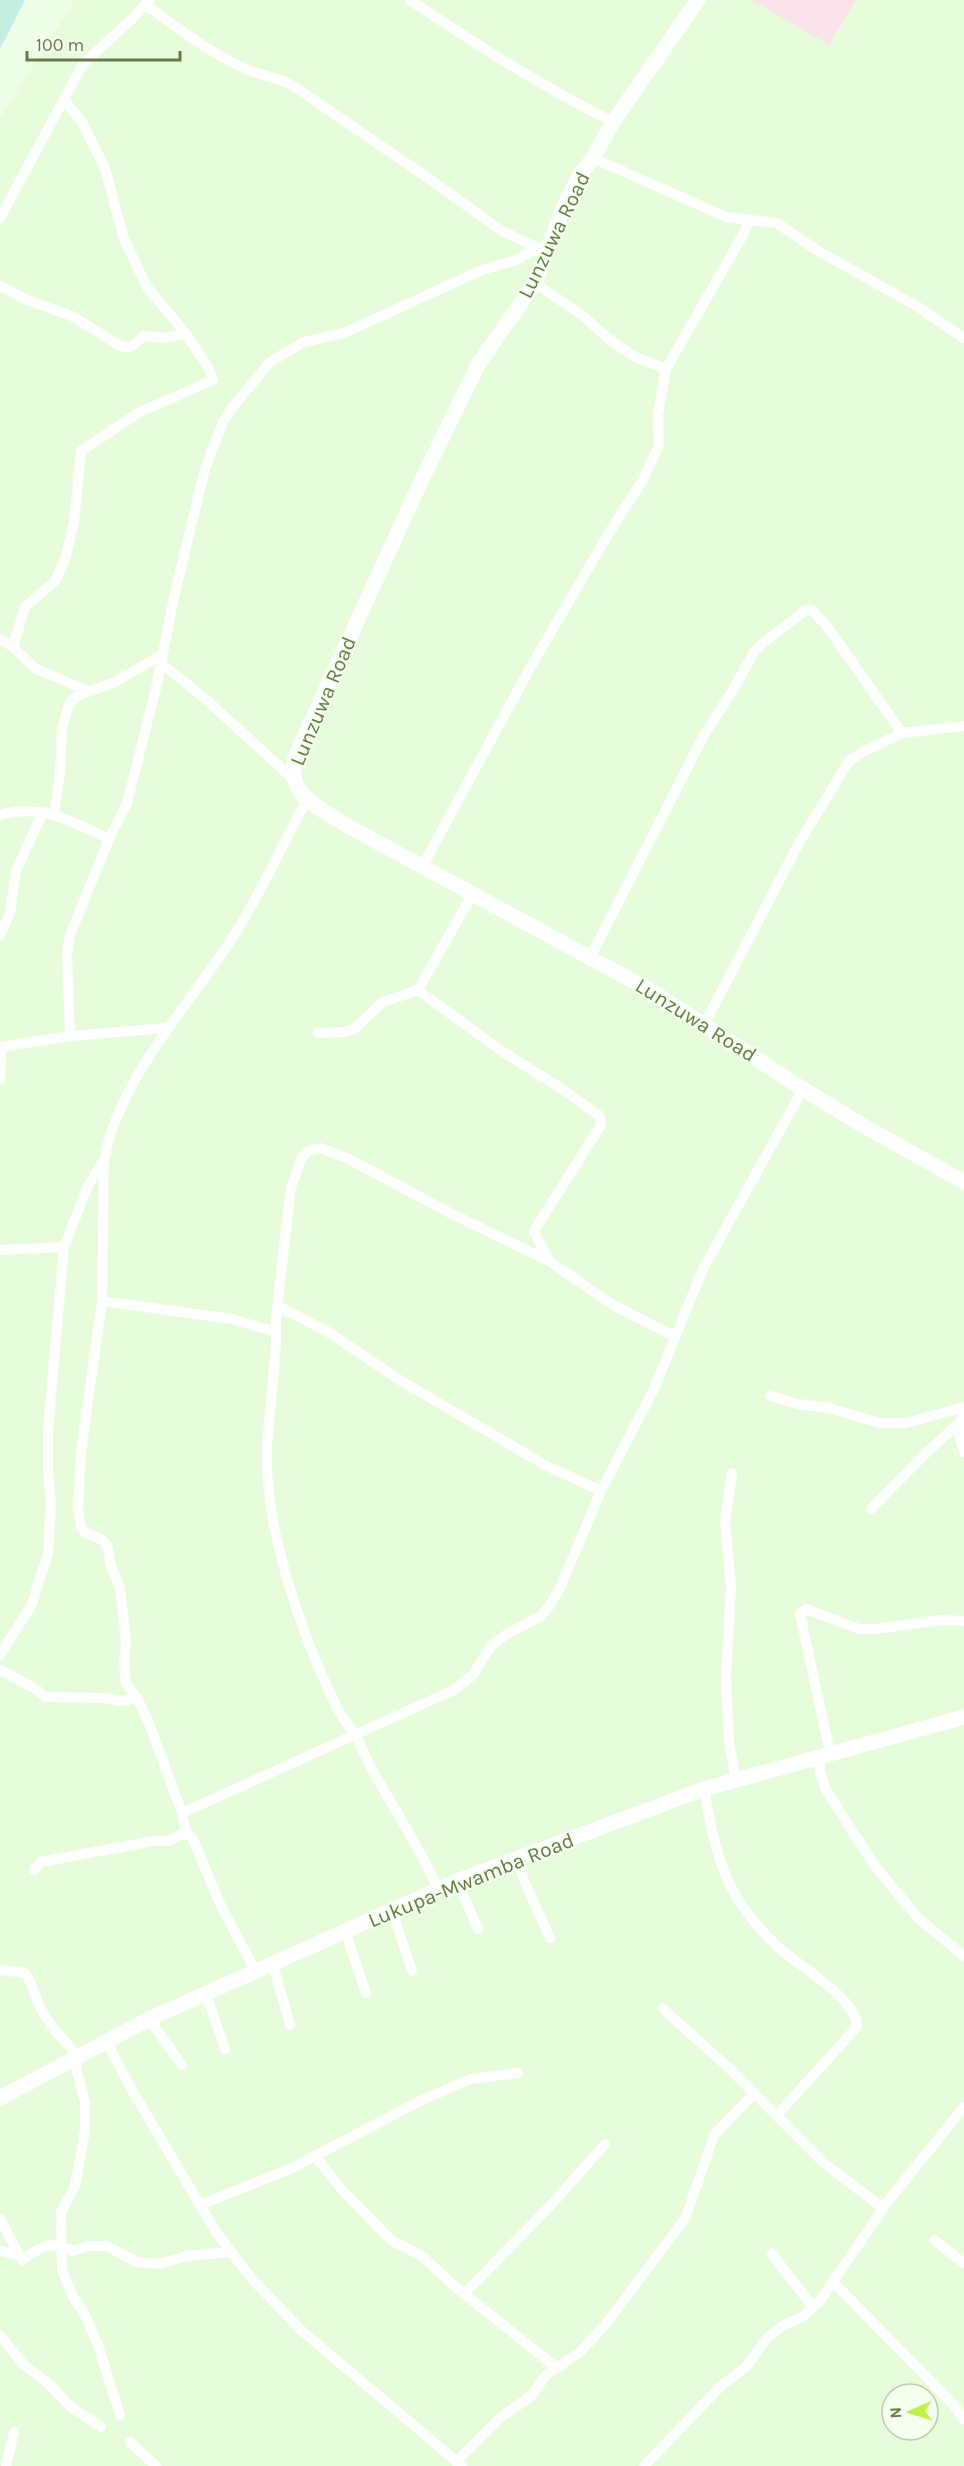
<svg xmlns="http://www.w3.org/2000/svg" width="964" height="2466" viewBox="0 0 964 2466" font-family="Karla,sans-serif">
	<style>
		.residential { fill: #e7fcdb; fill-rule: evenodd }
		.education { fill: #fbe3ea }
		.green { fill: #c3eee0 }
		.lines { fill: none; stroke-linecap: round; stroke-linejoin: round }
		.street { stroke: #fff; stroke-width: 10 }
		.secondary { stroke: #fff; stroke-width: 15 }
		.labels { text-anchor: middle; stroke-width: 4.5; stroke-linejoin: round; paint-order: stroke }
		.street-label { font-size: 21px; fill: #667b48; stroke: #f4ffef }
	</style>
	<rect width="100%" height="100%" fill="#effee7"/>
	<path class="residential" d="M75,0h889v2466h-964v-2348zM892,2394h36v36h-36z"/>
	<path class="education" d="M751,0h105l-27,45z"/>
	<path class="green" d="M0,0h25l-25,49z"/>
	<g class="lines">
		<path class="street" d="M410,0c66,44 132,87 203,122
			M146,5c32,23 65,49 102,65 18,7 29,6 47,17l133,91 74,53 36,17 5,-1
			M593,158l133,59 51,6 38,26 103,58 46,31
			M0,218l83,-154 52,-48 14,-16
			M535,283l48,33 27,24 25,17 31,12
			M0,286l27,14 45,16 50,31h9l13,-11 19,2 23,-4
			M0,639l13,8 23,22 53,22
			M13,647l12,-40 30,-26 10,-21 9,-38 7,-71 57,-38 75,-33 -4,-11 -23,-35 -39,-47 -24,-50 -18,-69 -23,-46 -17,-21
			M161,663l49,40 83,76
			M0,815c40,-12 74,7 109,24
			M54,815l6,-41 2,-45 7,-25 8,-8 38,-14 48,-28
			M422,867l108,-199 79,-135 33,-52 17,-35 -1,-32 8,-45 78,-136 5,-12
			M0,935l10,-22 6,-42 27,-59
			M591,956l113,-221 29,-45 21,-38 9,-9 43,-33h6l14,15 76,108
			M418,990l82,60 59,37 41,29 1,9 -67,106 15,30
			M704,1025l95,-182 50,-82 14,-9 39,-19 62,-7
			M318,1033l27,-1 9,-3 29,-27 35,-12 54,-95
			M70,1036l-3,-81 3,-20 39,-96 18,-36 30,-119 17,-87 31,-128 18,-47 9,-14 38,-46 34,-20 40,-9 138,-63 34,-10 22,-12
			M0,1047l70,-11 96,-8
			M0,1080l2,-33
			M0,1250l64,-3
			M102,1301l130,18 44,13
			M278,1306l52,27 68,46 147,86 56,26
			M770,1396l28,8 31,4 50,15h27l58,-16
			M964,1413c-8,14 -5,24 0,39
			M732,1473l-7,49 6,64 -5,92 3,64 7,38
			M871,1509l57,-58 30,-27
			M0,1655l32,-51 16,-50 3,-52 -3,-32v-40l16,-183 23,-59 16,-27
			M0,1670l36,19 9,8 59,1 18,3 15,-3
			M830,1753l-30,-139 6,-5 53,20h17l65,-9 23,1
			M820,1757v15l6,18 49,76 43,52 46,38
			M704,1789c13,71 20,107 74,158 19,18 81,53 79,80l-80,88
			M182,1813l272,-123 19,-15 18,-29 16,-12 34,-18 9,-11 10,-17 41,-97 53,-102 49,-120 100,-180
			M517,1859l8,24 25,55
			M34,1870l7,-8 113,-21h15l17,-9
			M457,1881l21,48
			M438,1889c-18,-41 -42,-77 -64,-116 -7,-12 -12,-25 -18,-37 -6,-9 -13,-17 -18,-26 -36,-74 -74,-181 -71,-263l9,-103v-27l15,-130 11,-30 6,-6 12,-3 29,11 101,54 99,48 64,44 61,31
			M392,1911l20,60
			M345,1931l21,62
			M273,1964l17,61
			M0,1970l25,3c8,11 10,24 16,36 9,17 23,32 36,46l-1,14 9,33v29l-10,55 -14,26 1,58 11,27 11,16 14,32 22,70
			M256,1972l-35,-66 -28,-67 -7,-7 -4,-19 -33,-90 -12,-25 -11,-15 -2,-22 2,-20 -6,-53 -9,-22 -4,-21 -6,-6 -15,-6 -5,-6 -3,-18 3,-57 21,-151 2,-142c18,-85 81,-148 127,-219 29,-44 50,-94 76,-140
			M206,1994l19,55
			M662,2008l68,61 95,95 58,44
			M149,2019l33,46
			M106,2041l26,49 84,142 35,46 51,53 160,135
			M315,2156l27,34 49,50 32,17 29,27 105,84 -10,6 -16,22 -31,22 -44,44
			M200,2205l90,-36 132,-69 49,-21 47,-6
			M0,2219l22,41c18,-13 29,-21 51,-9l15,-5h19l30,16 23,2 27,-8 44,-4
			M934,2240l30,23
			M0,2251l19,4
			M772,2254l41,53
			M833,2282l120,122 11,15
			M464,2294l88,-90 53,-60
			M0,2335l23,29 26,20 22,23 30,20
			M557,2368l24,-17 24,-26 81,-108 28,-82 40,-41
			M130,2442l26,24
			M6,2466l8,-34
			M644,2466l77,-80 26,-20 20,-28 17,-13 18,-8 18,-16 68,-100 76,-94"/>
		<path class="secondary" d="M698,0l-85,122 -20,36 -14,18 -14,28 -30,79 -56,80 -56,114 -127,278c-13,39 23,52 50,70l307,167 150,97 59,36 102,57
			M0,2098l149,-79 308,-138 247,-92 260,-72"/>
	</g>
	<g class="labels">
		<g class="street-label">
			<text transform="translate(554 235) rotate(-64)" y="7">Lunzuwa Road</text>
			<text transform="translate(323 701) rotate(-67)" y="7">Lunzuwa Road</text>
			<text transform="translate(696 1020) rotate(32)" y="7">Lunzuwa Road</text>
			<text transform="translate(471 1880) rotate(-22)" y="7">Lukupa-Mwamba Road</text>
		</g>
	</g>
	<g transform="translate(910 2412) rotate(267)"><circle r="28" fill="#f4ffef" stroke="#bbcaac" stroke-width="1.5"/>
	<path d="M0-4.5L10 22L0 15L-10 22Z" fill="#bff342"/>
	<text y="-9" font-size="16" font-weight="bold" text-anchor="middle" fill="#667b48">N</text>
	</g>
	<path d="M27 51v9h153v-9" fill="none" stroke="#667b48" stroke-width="3"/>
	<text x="36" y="51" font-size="18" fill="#667b48" stroke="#f4ffef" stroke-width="4.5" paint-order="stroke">100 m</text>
</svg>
